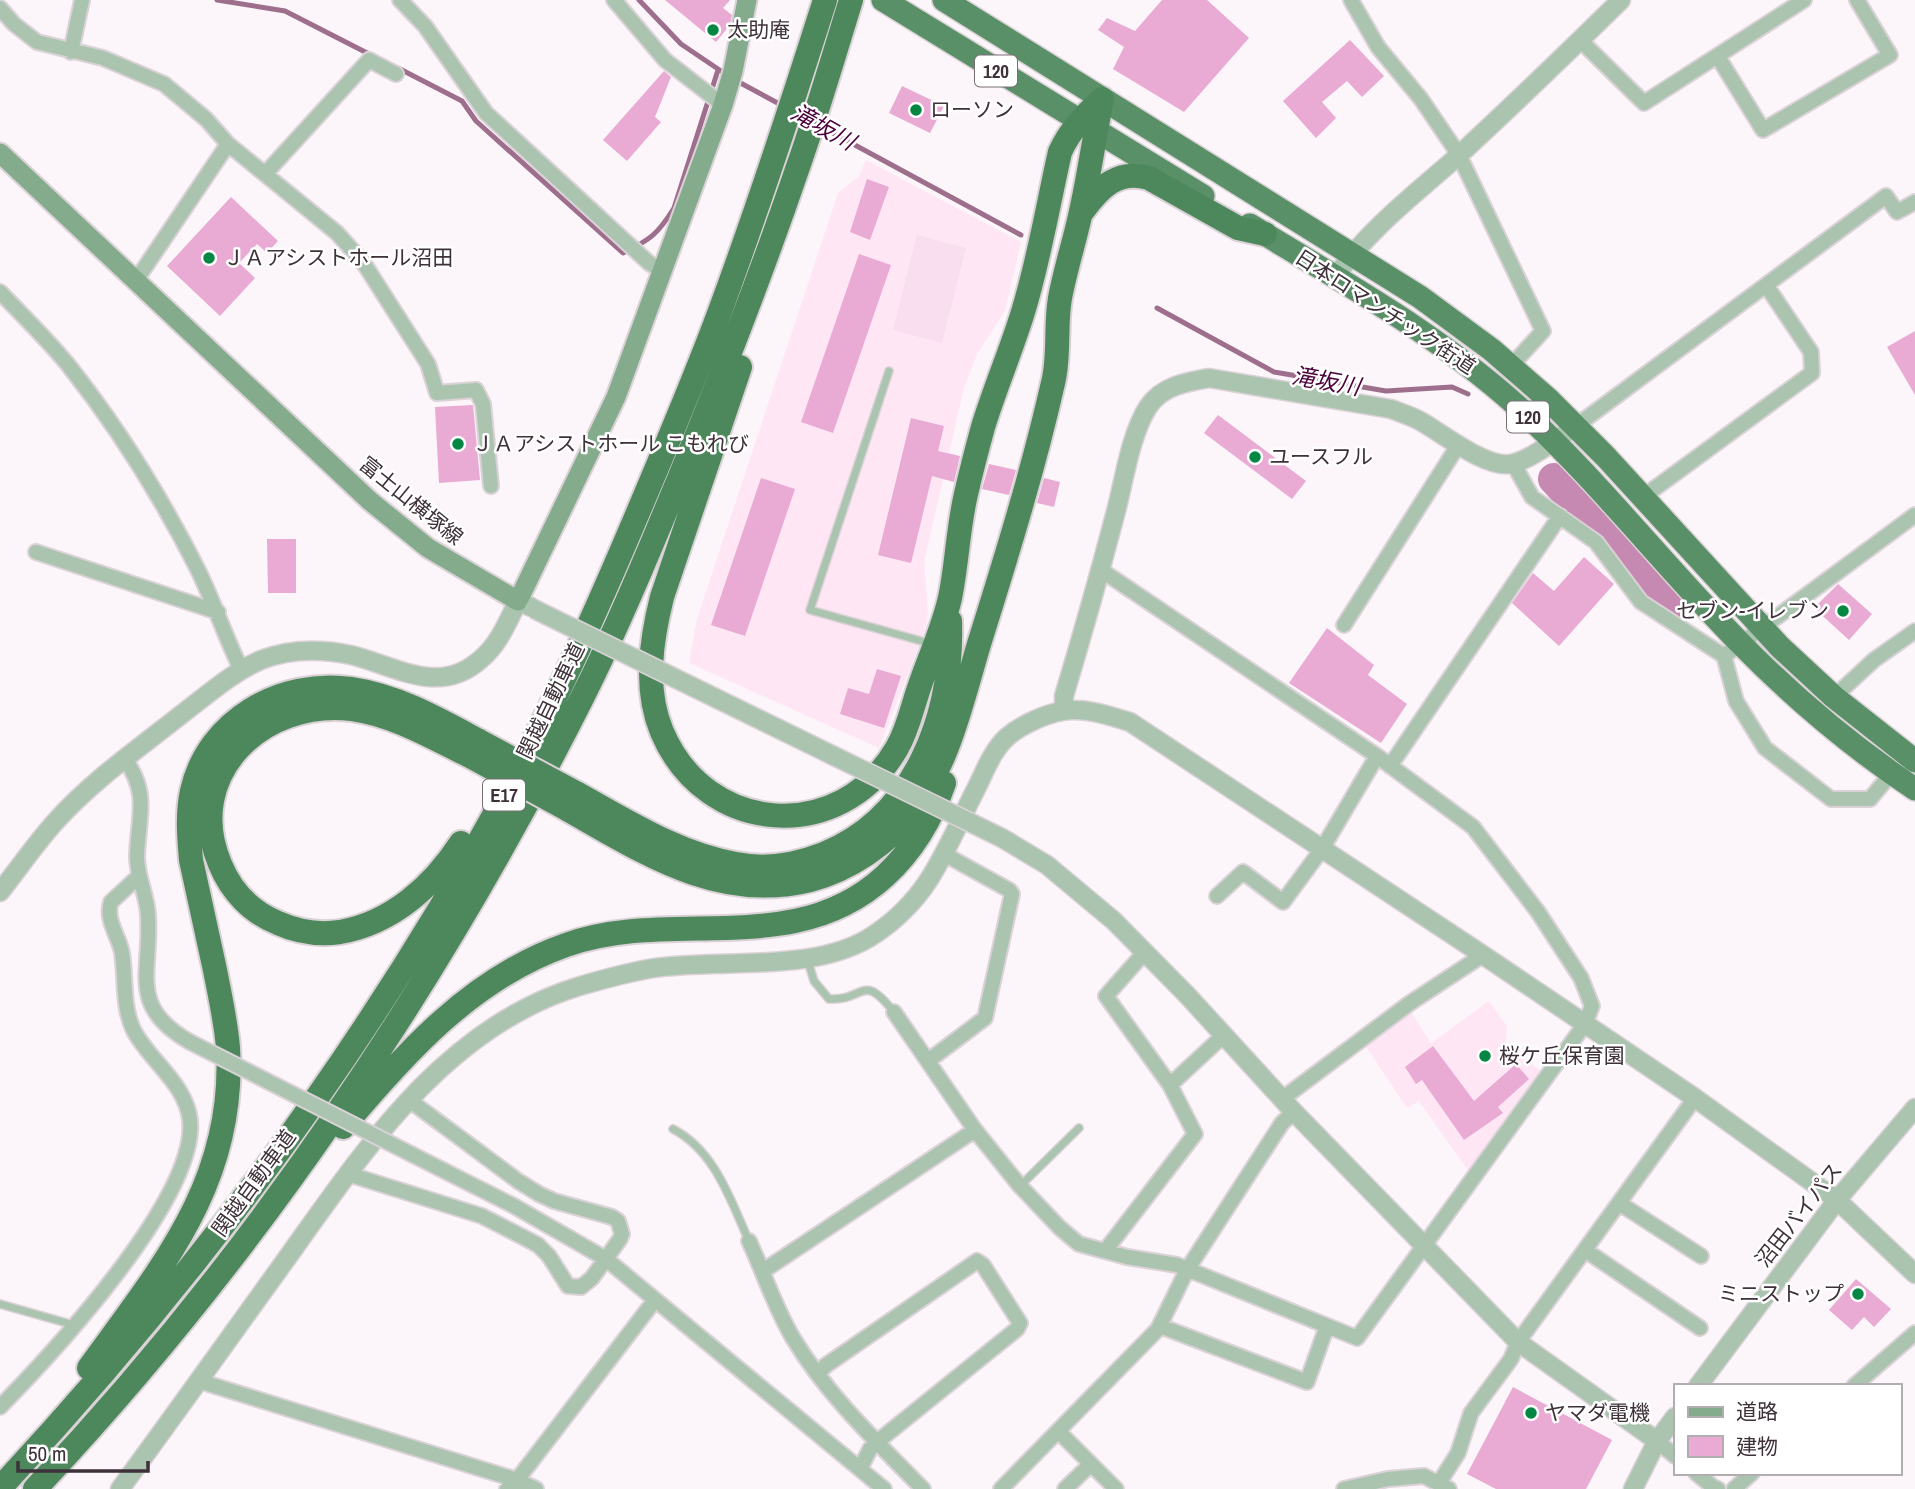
<svg xmlns="http://www.w3.org/2000/svg" width="1915" height="1489" viewBox="0 0 1915 1489" font-family="'Archivo Narrow','Noto Sans JP',sans-serif">
	<style>
		.built { fill: #ffe6f5 }
		.green { fill: #f8deee }
		.lines { fill: none; stroke-linecap: round; stroke-linejoin: round }
		.stream { stroke: #9d6f8d; stroke-width: 5 }
		.river { stroke: #c689b1; stroke-width: 32 }
		.building { fill: #e9aad3 }
		.service-casing { stroke: #dad2d6; stroke-width: 10 }
		.minor-casing { stroke: #dad2d6; stroke-width: 18 }
		.tertiary-casing { stroke: #dad2d6; stroke-width: 21 }
		.secondary-casing { stroke: #dad2d6; stroke-width: 23 }
		.trunk-casing { stroke: #dad2d6; stroke-width: 26 }
		.motorway-casing { stroke: #dad2d6; stroke-width: 28 }
		.service { stroke: #aac4af; stroke-width: 7 }
		.minor { stroke: #aac4af; stroke-width: 14 }
		.tertiary { stroke: #aac4af; stroke-width: 18 }
		.secondary { stroke: #83ab8c; stroke-width: 19 }
		.trunk { stroke: #5a9068; stroke-width: 23 }
		.motorway { stroke: #4d885d; stroke-width: 24 }
		.minor-bridge-casing { stroke: #dad2d6; stroke-width: 18; stroke-linecap: butt }
		.tertiary-bridge-casing { stroke: #dad2d6; stroke-width: 21; stroke-linecap: butt }
		.motorway-bridge-casing { stroke: #dad2d6; stroke-width: 28; stroke-linecap: butt }
		.minor-bridge { stroke: #aac4af; stroke-width: 14 }
		.tertiary-bridge { stroke: #aac4af; stroke-width: 18 }
		.motorway-bridge { stroke: #4d885d; stroke-width: 24 }
		.poi-dot { fill: #048743; stroke: #fff; stroke-width: 2.5 }
		.labels { text-anchor: middle; stroke-width: 5; stroke-linejoin: round; paint-order: stroke }
		.shield { fill: #fff; stroke: #786f74; stroke-width: 2 }
		.shield-label { font-size: 19px; font-weight: bold; fill: #3e3139 }
		.poi-label { font-size: 21px; fill: #3e3139; stroke: #fff; text-anchor: start }
		.street-label { font-size: 21px; fill: #3e3139; stroke: #fff }
		.water-label { font-size: 23px; font-style: italic; fill: #4d023c; stroke: #fff }
	</style>
	<rect width="100%" height="100%" fill="#fcf5f9"/>
	<path class="built" d="M866,160l155,82 -16,69 -28,43 -13,34 -40,174 4,51 -3,17 -46,118 -190,-85 8,-44 141,-426 21,-17z
		M1489,1001l18,25 -1,17 13,13 24,16 -73,101 -51,-72 -12,7 -44,-66 46,-33 22,34z"/>
	<path class="green" d="M917,235l49,13 -24,95 -49,-13z"/>
	<g class="lines">
		<path class="stream" d="M217,0l68,11 88,45
			M639,0l42,44 40,27
			M398,68l64,33 14,20 147,132c27,-13 35,-19 51,-45l44,-138
			M735,80l50,27
			M818,125l203,110
			M1157,308l117,64 112,19 66,-4 16,7"/>
		<path class="river" d="M1554,479l118,128"/>
	</g>
	<path class="building" d="M665,0h65l-7,8 9,7 -2,10 -14,17z
		M1162,0h45l42,38 -65,74 -71,-43 11,-22 -26,-17 9,-12 28,13z
		M1350,40l34,36 -22,21 -15,-16 -25,21 14,16 -20,20 -33,-37z
		M664,71l7,6 -16,40 6,5 -34,39 -24,-21z
		M902,86l42,20 -14,27 -41,-20z
		M867,179l22,8 -19,53 -20,-8z
		M231,197l47,44 -11,12 -10,-9 -18,19 16,15 -35,38 -53,-50z
		M859,254l32,11 -58,168 -32,-11z
		M1915,331v64l-28,-48z
		M473,405l7,75 -41,3 -4,-76z
		M1218,415l88,66 -14,18 -88,-66z
		M911,418l33,8 -6,25 22,5 -6,26 -22,-6 -21,87 -33,-8z
		M989,464l27,6 -7,25 -27,-6z
		M761,478l34,11 -50,147 -34,-11z
		M1044,478l16,4 -6,25 -17,-4z
		M267,539h29v54h-28z
		M1584,557l30,27 -55,62 -47,-43 21,-30 21,18z
		M1838,584l34,30 -23,26 -35,-32z
		M1327,628l47,37 -6,10 39,29 -26,39 -92,-60z
		M877,669l24,7 -17,52 -44,-14 8,-26 21,6z
		M1433,1046l41,55 42,-37 13,15 -31,28 5,6 -39,27 -42,-60 -6,4 -11,-17z
		M1856,1279l35,30 -17,18 -10,-10 -12,13 -23,-20z
		M1513,1387l99,53 -26,49h-90l-29,-15z"/>
	<g class="lines">
		<defs>
			<path id="service" d="M889,371l-79,239 122,34
				M807,958l7,23 15,18c37,2 32,-28 65,13
				M673,1129c42,22 57,70 76,112
				M1020,1186l59,-58
				M0,1304l74,21"/>
			<path id="minor" d="M400,0l25,26 61,87 163,150 15,9
				M614,0l51,60 58,45
				M1351,0l27,47 43,52 38,56 84,176 -32,35
				M0,8l14,16 23,18 66,16 61,26 42,35 22,25 -93,138
				M1580,40l64,63 160,-103
				M71,52l11,-52
				M1718,57l45,73 127,-75 -33,-55
				M228,144l109,89 26,29 65,102 9,29 39,-3 7,14 8,82
				M265,174l104,-114 27,14
				M0,292c23,24 48,48 69,74 50,63 92,131 128,202 17,34 28,69 45,103
				M1576,426l310,-230 11,16 18,-10
				M1513,463l19,34 64,45 45,60 83,54
				M1643,497l169,-124 -1,-21 -45,-67
				M36,552l182,60
				M1344,625l115,-181
				M1834,697l40,-37 41,-29
				M125,759c25,36 13,57 12,98 0,20 10,38 11,58 4,58 -21,91 42,127
				M1390,766l170,-250
				M1891,774l-21,25h-39l-66,-51 -29,-47 -12,-45 191,-141
				M1217,896l26,-24 40,30 39,-53 55,-93
				M894,1012l81,118 45,56 40,42 19,16 48,13 50,8 180,73 228,-314 7,-18 -11,-28 -43,-66 -65,-85 -96,-71 -276,-186
				M928,1061l57,-43 27,-124 -3,-4 -65,-36
				M1170,1085l54,-50
				M1282,1099l128,-96 73,-48
				M413,1155l101,51 92,53 278,230
				M348,1174l134,42 41,21 15,8 11,11 19,30 13,1 11,-9 28,-39 2,-5 -4,-13 -6,-4 -58,-16 -15,-7 -21,-13 -109,-81
				M1619,1203l82,53
				M749,1241c15,32 26,67 44,97 34,57 84,104 130,151
				M1585,1250l115,78
				M1105,1251l90,-117 -25,-49 -64,-89 39,-44
				M763,1271l212,-141
				M1160,1326l147,56 20,-56
				M818,1374l7,-8 152,-105 6,4 37,58 -3,6 -140,113 -7,7 -10,20
				M199,1381l318,99 19,9
				M1854,1386l61,-53
				M0,1407c53,-54 198,-210 190,-287 -4,-36 -40,-59 -56,-89 -12,-24 -8,-52 -12,-78 -3,-17 -17,-33 -11,-51l28,-26
				M1058,1431l58,58
				M1657,1441l18,15
				M1696,1473l17,14 5,2
				M1439,1483l19,-30 13,-40 40,-54 7,-17 177,-244
				M507,1489l10,-9 138,-180
				M1001,1489l157,-160 29,-59 95,-147 12,-11
				M1065,1489l26,-25
				M1344,1489l44,-10 36,-3 25,13
				M1734,1489l18,-16"/>
			<path id="tertiary" d="M1336,276c33,-47 79,-82 122,-120 55,-51 109,-103 163,-156
				M693,687l141,69
				M1064,710v-14c18,-60 35,-120 51,-181 9,-33 15,-80 33,-108 14,-21 38,-25 61,-29l182,31c10,4 21,7 31,13 21,12 64,46 88,42 20,-3 49,-27 66,-38
				M1002,838l45,27 67,56 74,75 106,116 224,230 139,99
				M0,892c19,-24 36,-49 56,-71 37,-41 83,-73 126,-107 25,-19 51,-42 79,-54 28,-11 61,-11 90,-5 45,11 88,42 130,4 18,-15 27,-38 37,-58l13,6
				M1698,1386l139,-186 78,-92
				M120,1489c53,-72 105,-145 157,-217 81,-112 163,-244 303,-286 24,-7 49,-14 74,-18 66,-10 164,6 221,-34 20,-13 40,-33 53,-53 19,-29 32,-61 48,-92 9,-18 16,-38 31,-52 14,-12 38,-23 56,-26 22,-4 47,5 67,11l353,233 212,143 142,102 78,74
				M1633,1489l24,-48 18,-24"/>
			<path id="secondary" d="M0,153l370,348 58,47 90,53 98,-204 107,-292 10,-34 14,-71"/>
			<path id="trunk" d="M883,0l320,196
				M944,0l476,297 72,53 56,49 58,58 174,190 54,50 81,64
				M1250,225c91,56 186,108 266,180 81,74 148,161 225,239 53,54 111,103 174,145"/>
			<path id="motorway" d="M1082,212c18,-25 36,-43 67,-34l89,50 27,6
				M740,367l-78,230c-11,44 -18,92 0,135 44,104 179,113 235,16 11,-19 15,-40 22,-60 10,-30 24,-59 31,-90 7,-34 8,-70 16,-104 5,-22 11,-45 17,-67 12,-39 28,-76 40,-115 16,-52 25,-107 37,-160 10,-22 24,-36 42,-53
				M576,793c51,28 102,61 160,71 29,6 60,1 88,-10 92,-38 129,-139 126,-233
				M567,809c76,43 152,94 243,71 39,-10 77,-36 102,-68 37,-49 50,-111 67,-168 27,-86 54,-173 74,-261 7,-27 2,-57 7,-85 5,-27 14,-55 20,-82 9,-39 14,-78 22,-117
				M461,843c-28,43 -69,80 -121,89 -21,3 -42,0 -62,-9 -27,-11 -47,-32 -58,-59 -38,-90 43,-166 132,-155 43,6 81,29 118,47
				M343,1127c62,-74 129,-149 223,-182 106,-38 228,15 319,-69 27,-25 47,-58 59,-93
				M89,1368c73,-101 147,-187 139,-320 -2,-26 -8,-52 -13,-78 -8,-37 -16,-73 -24,-110 -2,-23 -4,-46 1,-69 16,-71 89,-112 159,-102 47,7 87,30 128,52
				M0,1488c196,-210 369,-444 507,-696 51,-94 94,-192 135,-289 27,-64 54,-127 78,-192 38,-103 72,-207 105,-311
				M35,1489c220,-233 403,-505 547,-791 31,-61 58,-125 84,-188 48,-114 93,-229 133,-346 19,-54 35,-109 52,-164"/>
		</defs>
		<use href="#service" class="service-casing"/>
		<use href="#minor" class="minor-casing"/>
		<use href="#tertiary" class="tertiary-casing"/>
		<use href="#secondary" class="secondary-casing"/>
		<use href="#trunk" class="trunk-casing"/>
		<use href="#motorway" class="motorway-casing"/>
		<use href="#service" class="service"/>
		<use href="#minor" class="minor"/>
		<use href="#tertiary" class="tertiary"/>
		<use href="#secondary" class="secondary"/>
		<use href="#trunk" class="trunk"/>
		<use href="#motorway" class="motorway"/>
		<defs>
			<path id="minor-bridge" d="M190,1042l223,113"/>
			<path id="tertiary-bridge" d="M534,609l159,78
				M834,756l168,82"/>
			<path id="motorway-bridge" d="M479,741l97,52
				M470,756l97,53"/>
		</defs>
		<use href="#minor-bridge" class="minor-bridge-casing"/>
		<use href="#tertiary-bridge" class="tertiary-bridge-casing"/>
		<use href="#motorway-bridge" class="motorway-bridge-casing"/>
		<use href="#minor-bridge" class="minor-bridge"/>
		<use href="#tertiary-bridge" class="tertiary-bridge"/>
		<use href="#motorway-bridge" class="motorway-bridge"/>
	</g>
	<g class="poi-dot">
		<circle cx="713" cy="30" r="7"/>
		<circle cx="916" cy="110" r="7"/>
		<circle cx="209" cy="258" r="7"/>
		<circle cx="458" cy="444" r="7"/>
		<circle cx="1255" cy="457" r="7"/>
		<circle cx="1843" cy="611" r="7"/>
		<circle cx="1485" cy="1056" r="7"/>
		<circle cx="1858" cy="1294" r="7"/>
		<circle cx="1531" cy="1413" r="7"/>
	</g>
	<g class="labels">
		<g class="shield">
			<rect x="975" y="55.5" width="42" height="31" rx="5"/>
			<rect x="1507" y="401.5" width="42" height="31" rx="5"/>
			<rect x="483" y="779.5" width="42" height="31" rx="5"/>
		</g>
		<g class="shield-label">
			<text x="996" y="78">120</text>
			<text x="1528" y="424">120</text>
			<text x="504" y="802">E17</text>
		</g>
		<g class="poi-label">
			<text x="727" y="37">太助庵</text>
			<text x="930" y="117">ローソン</text>
			<text x="223" y="265">ＪＡアシストホール沼田</text>
			<text x="472" y="451">ＪＡアシストホール こもれび</text>
			<text x="1269" y="464">ユースフル</text>
			<text x="1829" y="618" text-anchor="end">セブン-イレブン</text>
			<text x="1499" y="1063">桜ケ丘保育園</text>
			<text x="1844" y="1301" text-anchor="end">ミニストップ</text>
			<text x="1545" y="1420">ヤマダ電機</text>
		</g>
		<g class="street-label">
			<text transform="translate(1385 312) rotate(33)" y="7">日本ロマンチック街道</text>
			<text transform="translate(411 501) rotate(39)" y="7">富士山横塚線</text>
			<text transform="translate(551 701) rotate(-64)" y="7">関越自動車道</text>
			<text transform="translate(254 1183) rotate(-54)" y="7">関越自動車道</text>
			<text transform="translate(1799 1215) rotate(-52)" y="7">沼田バイパス</text>
		</g>
		<g class="water-label">
			<text transform="translate(823 127) rotate(29)" y="8">滝坂川</text>
			<text transform="translate(1326 381) rotate(10)" y="8">滝坂川</text>
		</g>
	</g>
	<rect x="1674" y="1384" width="228" height="91" fill="#ffffff" stroke="#b2adb0" stroke-width="2"/>
	<rect x="1688" y="1407" width="35" height="10" fill="#83ab8c" stroke="#b2adb0" stroke-width="2"/>
	<text x="1736" y="1419" font-size="21" fill="#3e3139">道路</text>
	<rect x="1688" y="1436" width="35" height="21" fill="#e9aad3" stroke="#b2adb0" stroke-width="2"/>
	<text x="1736" y="1454" font-size="21" fill="#3e3139">建物</text>
	<path d="M18 1461v10h130v-10" fill="none" stroke="#3e3139" stroke-width="3.5"/>
	<text x="28" y="1461" font-size="21" fill="#3e3139" stroke="#ffffff" stroke-width="5" paint-order="stroke">50 m</text>
</svg>
